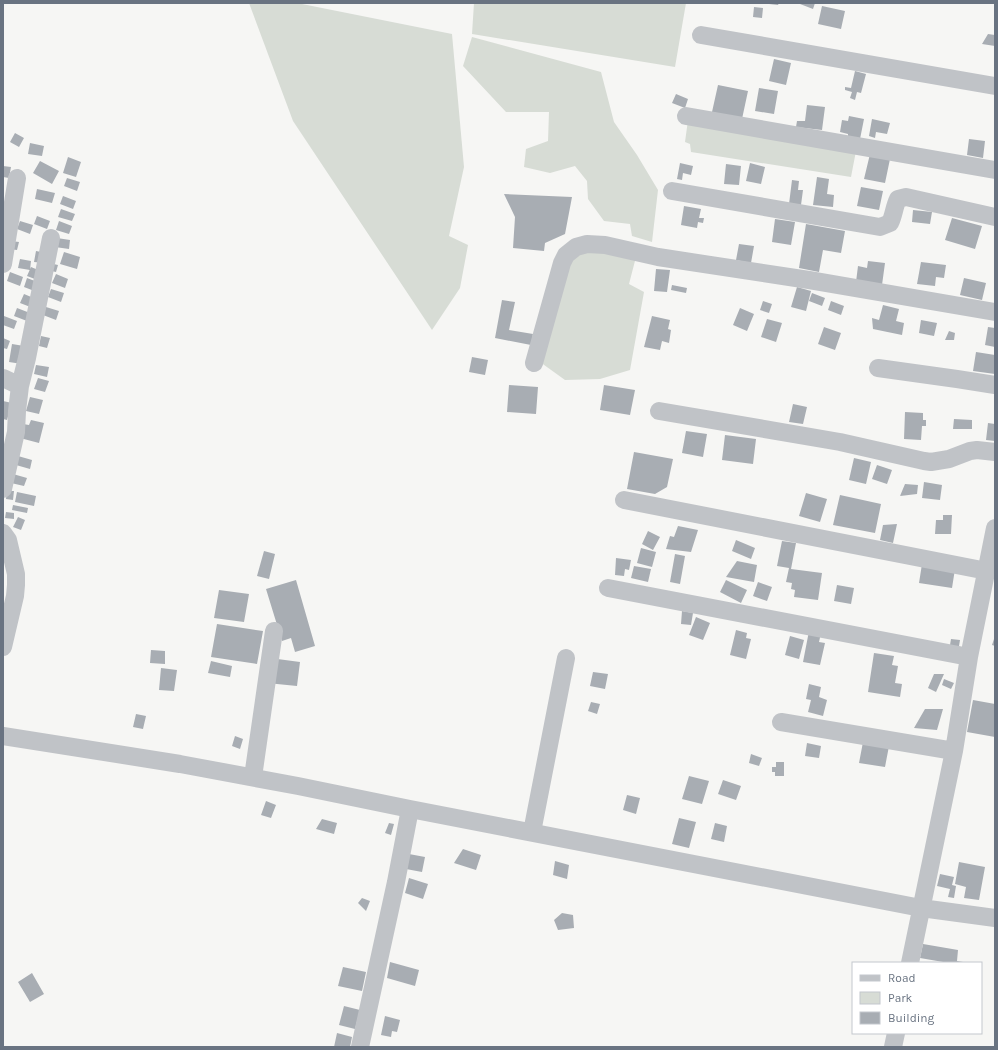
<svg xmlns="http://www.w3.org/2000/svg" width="998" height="1050" viewBox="0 0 998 1050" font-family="Karla,sans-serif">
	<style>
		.green { fill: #d7dcd5 }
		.building { fill: #a8adb3 }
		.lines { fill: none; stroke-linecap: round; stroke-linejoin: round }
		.minor { stroke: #c0c3c7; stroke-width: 18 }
	</style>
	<rect width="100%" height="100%" fill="#f6f6f4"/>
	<path class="green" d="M249,3h48l155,31 12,133 -15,69 19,9 -8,43 -28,42 -139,-209z
		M474,3h212l-11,64 -203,-33z
		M472,37l129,35 13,50 23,33 21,35 -6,52 -20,-6 -2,-12 -26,-3 -16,-22 -1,-18 -12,-15 -25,7 -26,-6 2,-18 22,-8 1,-29h-43l-43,-46z
		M688,120l168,31 -5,26 -160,-25 -1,-8 -5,-2z
		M589,248l47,9 -7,27 15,8 -14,78 -30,9 -35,1 -25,-18 31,-105z"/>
	<path class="building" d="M769,3h10l-1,2 -9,-1z
		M800,3h15l-2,6 -13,-5z
		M822,6l23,5 -4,18 -23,-5z
		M754,7l9,1 -1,10 -9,-1z
		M988,34l7,1v11l-13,-2z
		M774,59l17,4 -5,22 -17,-4z
		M855,71l11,3 -5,19 -4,-1 -2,8 -5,-2 2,-6 -7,-2v-3l6,1z
		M718,85l30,6 -6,28 -30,-7z
		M759,88l19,3 -4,23 -19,-3z
		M676,94l12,5 -3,9 -13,-5z
		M807,105l18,2 -3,23 -26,-3 1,-6h8z
		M849,116l15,3 -4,20 -12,-2v-3l-8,-2 2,-12 6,1z
		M872,119l18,4 -3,11 -11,-2 -1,6 -6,-2z
		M15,133l9,5 -5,9 -9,-5z
		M969,139l16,2 -2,17 -16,-3z
		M30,143l14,3 -2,10 -14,-2z
		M870,154l20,5 -5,24 -21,-4z
		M68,157l13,5 -5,15 -13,-4z
		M40,161l19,10 -7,13 -19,-11z
		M680,163l13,3 -2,9 -8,-2 -1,7 -5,-1z
		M750,163l15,4 -4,17 -15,-3z
		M726,164l15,2 -2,19 -15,-1z
		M3,166l8,1 -2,11 -6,-1z
		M817,177l12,2 -2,15 7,1 -1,12 -20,-2z
		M67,178l13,4 -3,9 -13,-5z
		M792,180l7,1 -1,9h5l-2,15 -12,-1z
		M861,187l22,4 -4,19 -22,-4z
		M37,189l18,4 -3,10 -17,-4z
		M504,194l68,3 -7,37 -20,9 -1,8 -31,-3 2,-31z
		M63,196l13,5 -3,8 -13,-5z
		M684,206l17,3 -2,9h5l-1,5 -5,-1 -1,6 -16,-3z
		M61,209l14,5 -3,7 -14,-4z
		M913,210l19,2 -2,12 -18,-2z
		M37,216l13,5 -3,8 -13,-5z
		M952,218l30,8 -7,23 -30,-9z
		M775,219l20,3 -4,23 -19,-3z
		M20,221l13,4 -3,9 -13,-5z
		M59,221l13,5 -3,8 -13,-4z
		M806,224l39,7 -4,22 -18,-3 -4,22 -20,-4z
		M57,238l13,2 -1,9 -14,-2z
		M11,241l8,1 -2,8 -8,-1z
		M739,244l15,2 -3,17 -15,-3z
		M36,251l10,2 -2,10 -10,-1z
		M64,252l16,5 -3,12 -17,-5z
		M20,259l11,2 -1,9 -12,-2z
		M868,261l17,2 -3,22 -26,-3 2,-16 9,2z
		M921,262l25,3 -2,13 -8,-1 -1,9 -18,-2z
		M49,263l9,2 -2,7 -9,-2z
		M31,267l12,5 -3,9 -13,-5z
		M656,269l14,1 -3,22 -13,-1z
		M10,272l13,5 -3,9 -13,-5z
		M56,274l12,5 -3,9 -13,-5z
		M27,278l13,5 -3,9 -13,-5z
		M964,278l22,5 -4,17 -22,-5z
		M672,285l15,3 -1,5 -15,-3z
		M797,287l14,4 -5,20 -15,-4z
		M51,289l13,4 -3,9 -13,-5z
		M812,293l13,5 -3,8 -13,-5z
		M24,294l12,5 -3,9 -13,-5z
		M502,300l13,2 -6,28 24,4 -2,11 -36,-7z
		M763,301l9,3 -3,9 -9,-3z
		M831,301l13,5 -3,9 -13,-5z
		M883,305l16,4 -3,12 8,2 -2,12 -29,-6 -1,-11 7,2z
		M46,307l13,4 -3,9 -13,-5z
		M17,308l13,5 -3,8 -13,-5z
		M740,308l14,6 -7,17 -14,-6z
		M4,316l13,5 -3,8 -11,-4v-5z
		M652,316l18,4 -2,9 3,1 -2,13 -7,-2 -2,9 -16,-3z
		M767,319l15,4 -6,19 -15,-5z
		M921,320l16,3 -3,13 -15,-3z
		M824,327l17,6 -6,17 -17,-6z
		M988,327l7,1v19l-10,-2z
		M949,331l6,2 -1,7h-9z
		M41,336l9,2 -3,10 -8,-2z
		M3,338l7,3 -3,8 -4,-1z
		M12,344l12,2 -2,18 -13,-2z
		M976,352l19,3v19l-22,-3z
		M472,357l16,3 -3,15 -16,-3z
		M36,365l13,2 -2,10 -13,-3z
		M38,378l11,3 -4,11 -11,-3z
		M509,385l29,2 -2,27 -29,-2z
		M604,385l31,5 -5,25 -30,-5z
		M30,397l13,3 -4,14 -13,-3z
		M3,401l9,2 -5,17 -4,-1z
		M793,404l14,3 -4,17 -14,-2z
		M905,412l18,1v7h3v6h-4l-1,14 -17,-1z
		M954,419l18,1v9h-19z
		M31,420l13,3 -5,20 -19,-5 3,-14 6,1z
		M988,423l7,1v17l-9,-1z
		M686,431l21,3 -4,23 -21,-4z
		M725,435l31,4 -3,25 -31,-4z
		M634,452l39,7 -6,28 -12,7 -28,-5z
		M18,456l14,4 -2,9 -14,-4z
		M854,458l17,4 -5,22 -17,-4z
		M877,465l15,5 -5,14 -15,-5z
		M13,474l14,4 -3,8 -13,-3z
		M924,482l18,3 -2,15 -18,-2z
		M905,484l13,1 -1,9 -17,2z
		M7,491h7l-1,9 -7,-1z
		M17,492l19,4 -2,10 -19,-4z
		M806,493l21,6 -7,23 -21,-6z
		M840,495l41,9 -6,29 -42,-8z
		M13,505l15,3 -1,5 -15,-3z
		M6,512l8,1v6l-9,-1z
		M943,515h9l-1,19h-16l1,-14h7z
		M18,517l7,3 -4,10 -8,-3z
		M897,524l-4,19 -13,-3 3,-15z
		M678,526l20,4 -7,22 -25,-3 4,-13 4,1z
		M648,531l12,6 -7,13 -11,-6z
		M736,540l19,8 -4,11 -19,-8z
		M782,541l14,2 -5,26 31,4 -4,27 -24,-3 1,-7 -4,-1 1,-6 -6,-1 3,-14 -12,-2z
		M641,548l15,4 -4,15 -15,-4z
		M264,551l11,3 -6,25 -12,-3z
		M675,554l10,2 -5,28 -10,-2z
		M616,558l15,2 -2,10 -4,-1 -1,7 -9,-1z
		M737,561l20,4 -3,17 -28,-5z
		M922,564l33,5 -3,19 -33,-5z
		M634,566l17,3 -3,13 -17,-4z
		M296,580l19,66 -20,6 -4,-14 -9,3 -16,-52z
		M726,580l21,10 -6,13 -21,-11z
		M758,582l14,5 -5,14 -14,-5z
		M837,585l17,3 -3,16 -17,-3z
		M219,590l30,4 -5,28 -30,-4z
		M682,611l11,2 -2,12 -10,-1z
		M696,617l14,6 -7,17 -14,-5z
		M217,624l46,7 -6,33 -46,-7z
		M736,630l11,3 -1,5 5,1 -5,20 -16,-4z
		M809,631l12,2 -2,9 6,1 -5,22 -17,-3z
		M790,636l14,4 -5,19 -14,-4z
		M995,636v10l-3,-1z
		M951,639l9,1 -2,12 -8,-7z
		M151,650l14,1v13l-15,-1z
		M874,653l20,3 -2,9 6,1 -3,17 7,1 -2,13 -32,-5z
		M270,658l30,4 -3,24 -30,-3z
		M211,661l21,5 -2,11 -22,-4z
		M161,668l16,2 -3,21 -15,-1z
		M593,672l15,2 -3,15 -15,-3z
		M934,674h10l-8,18 -8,-4z
		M944,679l10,4 -3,6 -9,-4z
		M809,684l12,3 -2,10 8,3 -4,16 -15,-4 3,-12 -5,-1z
		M973,700l22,4v33l-28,-5z
		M591,702l9,2 -3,10 -9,-3z
		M925,709h18l-6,21 -23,-2z
		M136,714l10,2 -3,13 -10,-2z
		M235,736l8,3 -3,10 -8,-3z
		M863,742l26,4 -4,21 -26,-4z
		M807,743l14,3 -2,12 -14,-2z
		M751,754l11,4 -3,8 -10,-3z
		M776,762h8v14h-9v-4h-3v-5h4z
		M689,776l20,5 -7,23 -20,-5z
		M723,780l18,6 -5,14 -18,-6z
		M627,795l13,3 -4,16 -13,-4z
		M266,801l10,4 -5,13 -10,-3z
		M679,818l17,4 -7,26 -17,-4z
		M322,819l15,4 -3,11 -18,-5z
		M389,823l5,1 -3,11 -6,-2z
		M715,823l12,3 -3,16 -13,-3z
		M463,849l18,6 -5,15 -22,-7z
		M409,854l16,3 -3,15 -16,-3z
		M555,861l14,4 -2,14 -14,-4z
		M959,862l26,5 -6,33 -15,-2 2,-11 -11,-3z
		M940,874l14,3 -2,8 4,1 -2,12 -6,-1 2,-8 -13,-3z
		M409,878l19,6 -5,15 -18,-6z
		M362,898l8,3 -4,10 -8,-8z
		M562,913l11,2 1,13 -16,2 -4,-10z
		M923,944l35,6 -1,11 6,1v1h-14l-29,-5z
		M390,962l29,8 -4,16 -28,-8z
		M343,967l23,5 -4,19 -24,-5z
		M32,973l12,21 -14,8 -12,-20z
		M344,1006l16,4 -5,19 -16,-4z
		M385,1016l15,4 -3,12 -5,-1 -1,6 -10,-2z
		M337,1033l15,4 -2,10h-16z"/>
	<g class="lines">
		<path class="minor" d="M701,35l294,51
			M686,116l309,54
			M672,191l208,36 10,-4c4,-8 4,-16 8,-24l8,-2 89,20
			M3,264l14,-86
			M534,363l28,-100 4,-8 10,-8 11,-3 18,1 53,12 151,23 186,32
			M878,368l79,11 38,6
			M3,378l17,8
			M659,411l181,31 84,19 7,1 18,-3 21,-8 7,-1 18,2
			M3,489l13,-57 1,-21 3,-25 7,-28 24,-120
			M624,500l363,71
			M3,533l5,7 8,34v11l-1,11 -12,51
			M608,588l361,69
			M781,722l173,29
			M3,736l177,28 118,22 112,23 511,99 74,10
			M253,777l21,-146
			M532,832l34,-174
			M910,963l44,-212 15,-94 26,-129
			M360,1047l36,-165 14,-73
			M893,1047l3,-14"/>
	</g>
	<rect width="998" height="1050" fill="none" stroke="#697381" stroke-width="8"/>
	<rect x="852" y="962" width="130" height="72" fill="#ffffff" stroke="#c3c7cd"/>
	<rect x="860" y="975" width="20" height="6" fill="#c0c3c7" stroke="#c3c7cd"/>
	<text x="888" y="982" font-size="12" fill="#697381">Road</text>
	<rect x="860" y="992" width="20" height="12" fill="#d7dcd5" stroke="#c3c7cd"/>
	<text x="888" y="1002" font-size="12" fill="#697381">Park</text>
	<rect x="860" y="1012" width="20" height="12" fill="#a8adb3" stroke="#c3c7cd"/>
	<text x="888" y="1022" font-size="12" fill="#697381">Building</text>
</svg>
